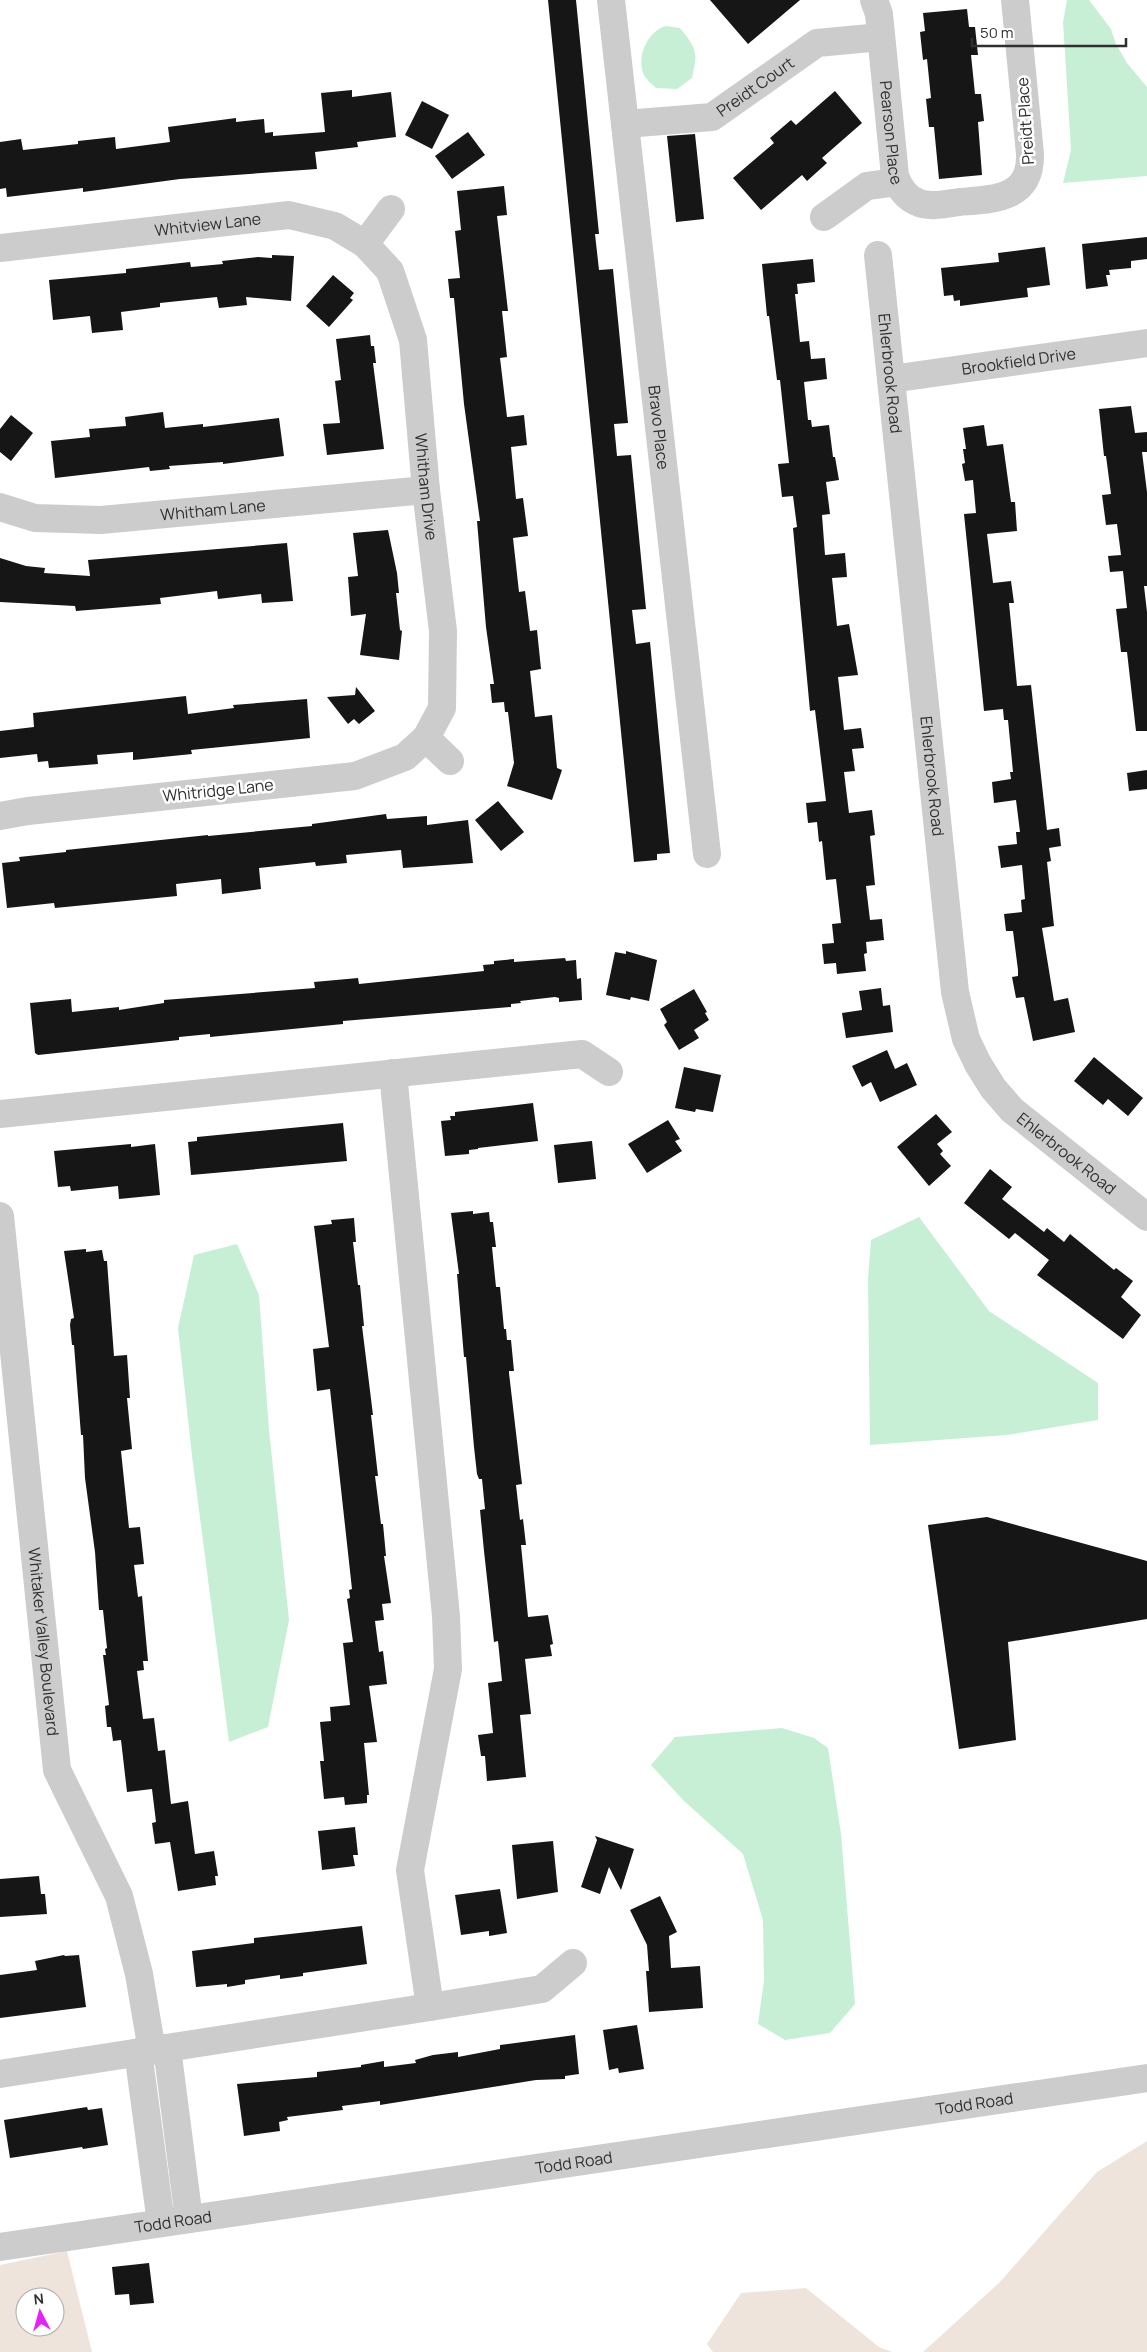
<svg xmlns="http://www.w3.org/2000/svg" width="1147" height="2352" viewBox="0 0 1147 2352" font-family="Manrope,sans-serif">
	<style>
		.green { fill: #eee4dc; fill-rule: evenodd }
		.water { fill: #c7efd6 }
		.building { fill: #161616 }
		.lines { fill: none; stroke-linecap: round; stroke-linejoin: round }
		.minor { stroke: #ccc; stroke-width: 28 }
		.labels { text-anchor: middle; stroke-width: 5; stroke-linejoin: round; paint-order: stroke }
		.street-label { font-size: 16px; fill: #2f2f2f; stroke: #fff }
	</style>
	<rect width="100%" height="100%" fill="#fff"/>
	<path class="green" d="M1147,2141v211h-224l77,-70 97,-110z
		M67,2251l25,101h-92v-87zM25,2297h30v30h-30z
		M806,2288l73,59 13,5h-179l-6,-8 34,-51z"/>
	<path class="water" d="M1067,0h22l22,29 5,15 11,19 20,24v89l-84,7 8,-33 -8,-128z
		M666,26l14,2c17,21 18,24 12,50l-15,11 -21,-1c-4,-4 -11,-9 -13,-15 -6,-18 5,-42 23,-47z
		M919,1217l70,94 109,72v37l-91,15 -137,10 -2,-166 3,-39z
		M237,1244l22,51 10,135 20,190 -21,107 -39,15 -37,-286 -14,-128 16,-73z
		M782,1728l32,10 14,10 13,86 14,170 -25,29 -45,7 -27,-16 6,-44 -1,-60 -20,-66 -60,-54 -32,-35 24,-28z"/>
	<path class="building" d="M548,0h28l23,234h-4l4,36 14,-1 15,154 -14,1 3,32 14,-1 15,154 -14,1 4,34 14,-2 20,211 -13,1v6l-23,2z
		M710,0h90l-52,44z
		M967,9l2,18h6l3,28h-7l4,39h6l3,27 -6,1 4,53 -43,4 -5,-52h-5l-3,-28 5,-1 -4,-39 -4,1 -3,-28 5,-1 -2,-18z
		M352,90v7l39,-5 5,45 -39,5 1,5 -43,5 2,17 -137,10 -97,13v-4l-76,9 -1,-9 -6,1v-47l21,-3 2,11 55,-6v-3l37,-4 1,12 54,-7 -2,-15 68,-9v4l28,-3 1,14 8,-1v4l52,-4 -4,-39z
		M835,91l27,32 -40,35 5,5 -20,18 -5,-6 -41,35 -28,-32 41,-35 -4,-5 21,-18 5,5z
		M422,101l27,14 -17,34 -27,-14z
		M468,132l17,23 -33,24 -17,-23z
		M695,134l9,85 -28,3 -9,-86z
		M504,186l3,29 -10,1 11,95h-6l5,46 -7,1 7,59 17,-2 3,30 -16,2 5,52 7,-1 5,38 -15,2 6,54 6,-1 5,40 7,-1 4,39 -11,2 5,46 17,-2 5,53 5,2 -10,30 -45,-14 7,-23 -6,-51h-3l-1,-10 -12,1 -2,-19h4l-8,-57 -9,-106h3l-16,-117 -10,-106h-4l-2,-19 12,-1 -5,-47 6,-1 -4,-39z
		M1147,237v22l-16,2v7l-22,2 1,5h-4l2,11 -22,3 -4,-45z
		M1045,247l5,38 -23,3 1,9 -68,9v-6l-6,1 -1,-6 -9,1 -3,-28 58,-6 -1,-9z
		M272,255l22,1 -3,45 -45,-4 1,8 -28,3 -2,-11 -57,6v4l-39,5 2,18 -31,3 -2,-17 -37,4 -4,-40 77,-7v-4l64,-7 1,5 32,-3 -1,-3 36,-4 14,1z
		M813,259l2,23 -18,2 1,10h-3l5,48 9,-1 2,18 14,-1 2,21 -23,3 4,38h3l1,7 17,-2 4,32h2l4,23 -13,2 4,32 -8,1 3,40 20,-2 2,24 -15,1 5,48 12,-2 9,51 -20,2 6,53 17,-2 3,20 -12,1 3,22 -11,1 5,41 23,-3 3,25 -5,1 5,49 -9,1 4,34 12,-1 2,21 -18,2 1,11 -3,1 2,17 -29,3 -1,-11 -12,1 -2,-20 12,-1 -2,-19 9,-1 -5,-44 -10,1 -4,-39 -3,1 -2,-20 -9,1 -2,-20 20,-2 -11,-91 -5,1 -17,-183 4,-1 -4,-31 -11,1 -4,-33 11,-1 -9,-83h-3l-8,-64h-2l-5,-52z
		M333,275l21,18 -4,5 3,2 -24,27 -23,-21z
		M370,335l1,11h3l2,17h-3l11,86 -57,6 -4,-31 17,-1 -5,-42 6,-1 -5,-41z
		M1131,406l4,27 12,-1v20h-5l5,40v94h-3l3,26v119h-11l-9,-79h-6l-5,-43 11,-1 -4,-37 -13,1 -2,-16 13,-1 -4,-31 -11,1 -4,-30 9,-1 -5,-38h-2l-5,-47z
		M163,412l2,16 38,-4v3l76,-9 5,38 -61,8v-2l-54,4 1,3 -20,2 -1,-4 -94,11 -4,-37 39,-4 -1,-8 37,-3 -1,-9z
		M11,415l22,18 -22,28 -11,-9v-23z
		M984,425l3,21 16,-2 8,58h4l2,29 -30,3 6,49 18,-2 3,22h-5l8,83 14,-1 16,145 12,-2 2,18 -12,2 2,13 -4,1 7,64 -12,2 12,73 14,-3 7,34 -42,9 -9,-44 -8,1 -4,-21 6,-1v-6l-5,-39h-7l-2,-17 18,-2 -1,-12 4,-1 -3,-34 -21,3 -3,-22 19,-2 -1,-12h4l-4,-32 -22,3 -2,-21 19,-3 -1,-7h3l-5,-52h-4l-1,-11 -19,2 -20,-197 12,-1 -3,-33 -8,1 -3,-17 3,-1 -2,-14h3l-3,-21z
		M388,530l9,43 2,20h-3l4,37 2,1 -3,29 -39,-5 6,-41 -15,2 -3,-39 10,-1 -5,-43z
		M287,543l6,58 -31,2 -1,-9 -43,5 -1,-8 -57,7 1,6 -85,7 -1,-5 -75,-4v-44l26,8 19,2 -1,5 46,3 -2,-16z
		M356,687l19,24 -16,13 -5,-5 -6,5 -21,-27 28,-2z
		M186,696l2,18 46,-6 -1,-3 74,-6 3,39 -119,12 1,4 -59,6v-8l-36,3 1,9 -49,4 -1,-7 -10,1 -1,-8 -37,4v-27l34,-4 -1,-14z
		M1147,770v19l-18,2 -2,-18z
		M498,801l26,31 -23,19 -26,-31z
		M386,814l1,5 40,-3v9l41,-5 5,43 -70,5 -2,-18 -55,5 1,8 -31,3 -1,-4 -56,6 2,21 -39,5 -1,-15 -45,5 1,12 -122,12 -1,-5 -47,5 -5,-45 18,-2 -1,-4 47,-5v-2l142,-15v1l104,-10v-2z
		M626,951l31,9 -8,41 -18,-4 -1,3 -24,-5 9,-43 11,2z
		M565,958l1,3 10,-1 1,19 4,-1 1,22 -23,2v-4l-4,-1 -35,4 1,2 -10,1v3l-168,14v3l-133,13v-3l-31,3v3l-141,15 -3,-2 -5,-50 41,-4 1,13 47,-5v3l45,-7v-3l151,-12 -1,-6 44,-4 1,6 125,-13 -1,-6 11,-1v-3l20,-2v3z
		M881,988l2,18 7,-1 3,27 -47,6 -4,-25 20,-3 -3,-19z
		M694,989l13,23 -2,1 4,7 -15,10 5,8 -20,12 -15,-25 3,-3 -7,-13z
		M887,1050l8,19 12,-6 10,22 -37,17 -9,-20 -9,5 -10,-21z
		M1094,1057l49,41 -15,18 -20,-17 -5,6 -29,-24z
		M684,1067l37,8 -8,37 -17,-3 -1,3 -20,-4z
		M533,1103l5,38 -60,7v1l-9,1v4l-24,2 -4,-35 10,-1 -1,-4h5v-4z
		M936,1114l16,18 -15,12 6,7 -3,3 11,12 -22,20 -32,-39z
		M668,1120l12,19 -5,2 7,10 -35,22 -19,-29z
		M343,1123l4,38 -156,14 -3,-33 9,-1v-4z
		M592,1141l4,38 -38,4 -4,-38z
		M131,1144v3l24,-3 5,51 -41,4 -1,-13 -47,5 -1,-5 -12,1 -4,-36z
		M990,1169l22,18 -10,12 42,33 3,-4 17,14 6,-8 44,36 2,-2 17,13 -12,16 20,18 -18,24 -86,-64 12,-15 -34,-27 -6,6 -45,-36z
		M473,1211v3l16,-2 1,10h3l3,25h-4l4,40h4l4,42h2l1,11h4l3,31h-5v2l13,111 -6,1 4,35 3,-1 3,26h-5l7,72 20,-2 5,29 -3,1 2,11 -27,3 6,55 -11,1 6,62 -39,4 -2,-25h-4l-3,-21 15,-2 -5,-50 14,-2 -4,-40 -4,1 -10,-91 -4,-41 5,-1 -3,-30h-3l-2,-5 -3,-27 -8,-90h-2l-7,-83h2l-8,-61z
		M354,1218l2,24h-3l5,43h2l4,41h-2l11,89h-2l7,61h-3l6,48h2l3,32h-2l7,47 -9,1 2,16 -9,1 4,31 4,-1 4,33 -18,2 8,56 -13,1 5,52h-2v8l-22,2 -1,-8 -20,2 -4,-38h4l-4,-39 11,-1 -1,-14 20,-2 -7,-62 10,-1 -6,-43 3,-1 -1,-8 3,-1 -22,-200 -13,2 -4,-42 16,-2 -15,-121 18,-2 -1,-4z
		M86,1249v3l16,-2 2,11h3l7,95 13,-1 3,43h-3l5,51 -11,2 8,77 11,-1 4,37 -10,1 4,32 4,-1 6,65h-5l1,9 -7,1 6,48 11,-1 4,33 7,-1 6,54 17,-3 7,53 19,-3 4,25h-3l1,9 -38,6 -8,-49 -15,2 -3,-21 4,-1 -4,-33 -25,3 -6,-52 -8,1 -2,-14h-4l-2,-21 4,-1 -6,-50h3l-1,-6 2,-1 -4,-38h-4l-4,-58 -10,-74 -2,-43h-2l-7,-90h-2l-2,-20 1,-6 3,-1 -10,-67z
		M987,1517l160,44v58l-139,23 8,98 -57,9 -31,-224z
		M355,1827l3,28h-5l2,11 -33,4 -4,-39z
		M595,1836l39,13 -13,41 -12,-23 -9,27 -19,-7 16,-47z
		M553,1841l5,51 -41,7 -5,-54z
		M39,1876l2,18h4l2,20 -47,3v-38z
		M500,1889l7,44 -18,3v-5l-28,4 -6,-40z
		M660,1896l17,36 -8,4 2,32 29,-2 3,42 -54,4 -3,-41h3l-2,-26 -17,-35z
		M362,1926l5,38 -64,9v3l-23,3v-4l-35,5v4l-18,3v-3l-31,3 -4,-36 62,-8v-5z
		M64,1955l1,1 14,-1 7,52 -86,11v-43l37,-5 -2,-9z
		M637,2025l7,44 -25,4 -1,-5 -9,2 -6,-40z
		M575,2035l4,39 -14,2v3l-29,1 -156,25v-4l-38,5 1,4 -56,7 1,3 -9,2 1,9 -36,5 -7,-52 80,-7v-5l44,-5v-2l23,-4v6l32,-4 -1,-3 18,-5 25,-3v5l42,-8v-4z
		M87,2107l1,3 14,-2 6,37 -25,4 -1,-2 -72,11 -6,-38z
		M149,2263l5,40 -24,2 -1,-11 -14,1 -3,-28z"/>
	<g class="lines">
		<g class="minor">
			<path id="s1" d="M611,0l96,854"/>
			<path id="s2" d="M874,0l5,14 16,162c4,11 10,21 22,26 12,6 28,2 42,0 34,-3 72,-2 71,-48l-15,-154"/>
			<path id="s3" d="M625,124l87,-7 105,-74 64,-6"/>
			<path d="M824,217l43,-31 30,-4"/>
			<path d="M365,244l26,-35"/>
			<path id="s4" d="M0,248l289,-33 46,11 30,18 25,27 23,69 13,150 17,141 -1,77 -16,30 -21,19 -50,19 -327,35 -28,5"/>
			<path id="s5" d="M878,255l77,737 11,47 12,25 15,24 19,22 135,107"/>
			<path id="s6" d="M891,379l256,-36"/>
			<path id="s7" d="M0,507l35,11 66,2 325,-30"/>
			<path d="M426,738l24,23"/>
			<path d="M393,1073l53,543 2,53 -38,201 20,137 112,-18 31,-26"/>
			<path d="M0,1114l582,-60 27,18"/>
			<path id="s8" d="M0,1216l57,554 62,126 20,78 13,77"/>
			<path d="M167,2048l22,171"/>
			<path d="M138,2052l23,171"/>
			<path d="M0,2074l430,-67"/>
			<path id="s9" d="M0,2247l1147,-169"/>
		</g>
	</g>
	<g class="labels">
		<g class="street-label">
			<text dy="6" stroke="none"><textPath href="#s3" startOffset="140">Preidt Court</textPath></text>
			<text transform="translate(1025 121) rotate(-94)" y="6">Preidt Place</text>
			<text dy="6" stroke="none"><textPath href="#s2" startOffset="134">Pearson Place</textPath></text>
			<text dy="6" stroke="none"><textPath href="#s4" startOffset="209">Whitview Lane</textPath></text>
			<text dy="6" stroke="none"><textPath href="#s6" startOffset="129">Brookfield Drive</textPath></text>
			<text dy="6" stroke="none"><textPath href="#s5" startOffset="119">Ehlerbrook Road</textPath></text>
			<text dy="6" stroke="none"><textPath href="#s1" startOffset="430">Bravo Place</textPath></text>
			<text dy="6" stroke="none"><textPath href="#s4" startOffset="630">Whitham Drive</textPath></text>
			<text dy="6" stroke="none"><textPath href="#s7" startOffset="215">Whitham Lane</textPath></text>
			<text dy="6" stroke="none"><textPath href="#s5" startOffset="524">Ehlerbrook Road</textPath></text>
			<text transform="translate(218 790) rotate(-6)" y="6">Whitridge Lane</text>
			<text dy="6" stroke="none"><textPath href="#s5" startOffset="944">Ehlerbrook Road</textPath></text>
			<text dy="6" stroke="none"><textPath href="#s8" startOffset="428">Whitaker Valley Boulevard</textPath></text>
			<text dy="6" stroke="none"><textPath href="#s9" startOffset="985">Todd Road</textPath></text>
			<text dy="6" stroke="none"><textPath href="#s9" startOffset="580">Todd Road</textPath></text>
			<text dy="6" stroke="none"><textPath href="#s9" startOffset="175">Todd Road</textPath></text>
		</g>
	</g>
	<g transform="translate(40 2312) rotate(354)"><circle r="24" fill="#ffffff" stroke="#acacac"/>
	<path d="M0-4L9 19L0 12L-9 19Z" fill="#e324f4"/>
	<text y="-8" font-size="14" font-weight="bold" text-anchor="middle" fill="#2f2f2f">N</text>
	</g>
	<path d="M972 38v8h154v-8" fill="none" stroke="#2f2f2f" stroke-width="2.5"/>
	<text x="980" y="38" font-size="15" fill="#2f2f2f" stroke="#ffffff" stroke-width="4" paint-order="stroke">50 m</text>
</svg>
